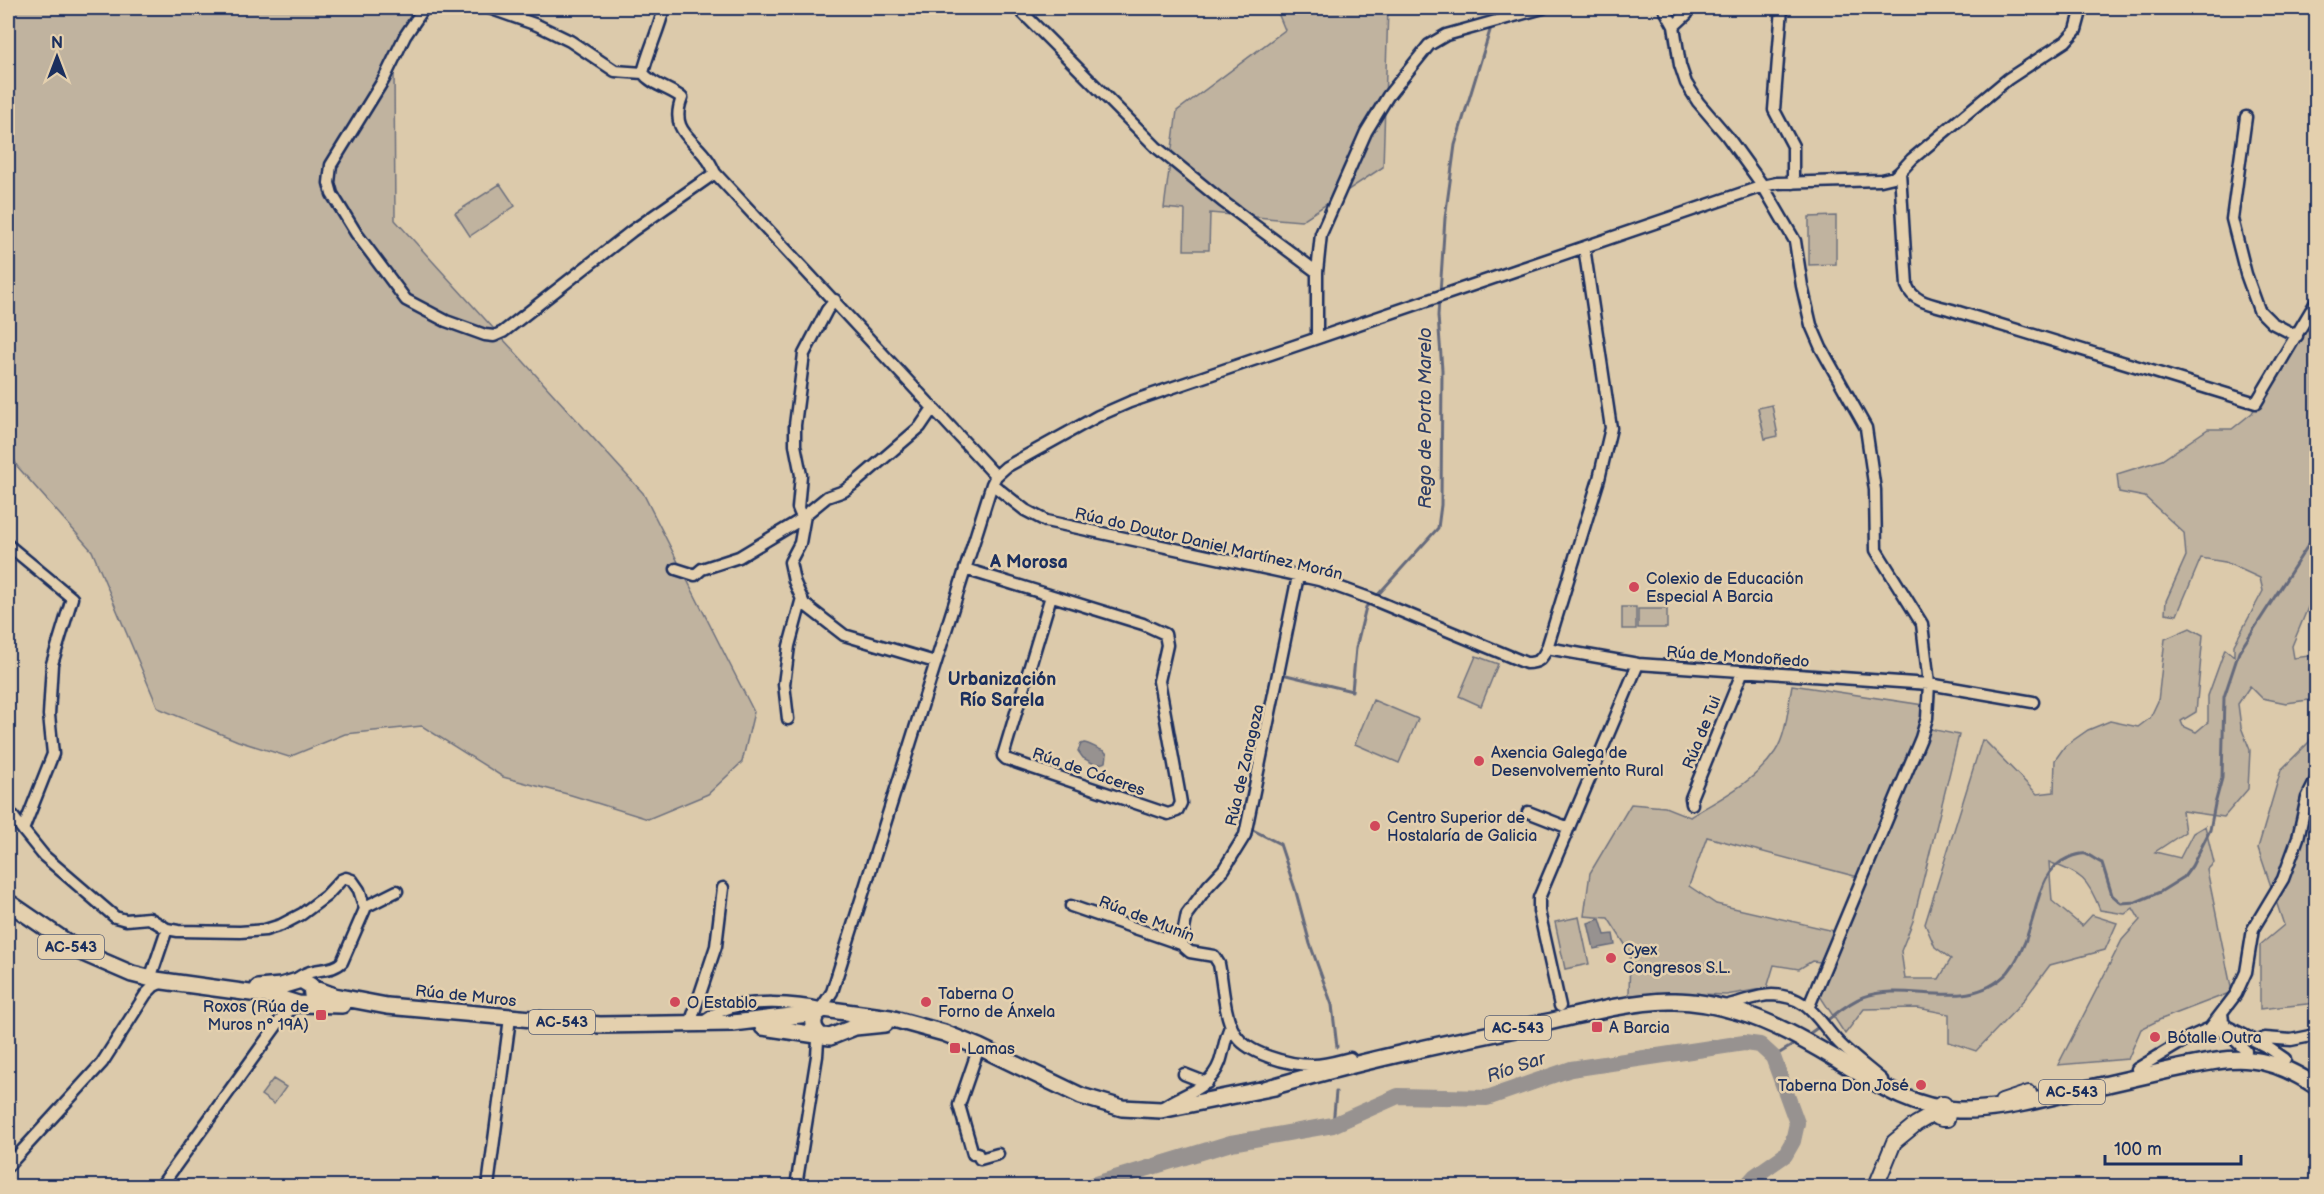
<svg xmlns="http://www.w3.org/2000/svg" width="2324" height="1194" viewBox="0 0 2324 1194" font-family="'Balsamiq Sans',sans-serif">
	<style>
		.green { fill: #c0b39f; stroke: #6e717e; stroke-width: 1.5 }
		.water { fill: #979290; stroke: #656a7c; stroke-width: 1.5 }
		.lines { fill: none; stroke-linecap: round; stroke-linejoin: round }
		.stream { stroke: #656a7c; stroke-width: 3 }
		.river { stroke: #979290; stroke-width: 16 }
		.street-casing { stroke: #1b2f5e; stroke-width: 15 }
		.secondary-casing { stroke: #1b2f5e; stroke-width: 18 }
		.primary-casing { stroke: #1b2f5e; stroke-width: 20 }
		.street { stroke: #e4d0ae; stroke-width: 10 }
		.secondary { stroke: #e4d0ae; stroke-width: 14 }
		.primary { stroke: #e4d0ae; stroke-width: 15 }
		.poi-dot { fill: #d1495b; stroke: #e4d0ae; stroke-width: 2 }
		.labels { text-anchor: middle; stroke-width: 5; stroke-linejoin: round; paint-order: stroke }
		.shield { fill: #e4d0ae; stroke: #575f76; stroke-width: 1.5 }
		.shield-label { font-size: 15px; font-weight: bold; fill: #1b2f5e }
		.street-label { font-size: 16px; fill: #1b2f5e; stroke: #e4d0ae }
		.poi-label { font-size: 16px; fill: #1b2f5e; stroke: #e4d0ae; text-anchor: start }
		.water-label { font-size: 18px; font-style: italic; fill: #2e3e66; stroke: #e4d0ae }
		.neighbourhood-label { font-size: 18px; font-weight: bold; fill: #1b2f5e; stroke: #e4d0ae }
	</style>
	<rect width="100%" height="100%" fill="#dccaab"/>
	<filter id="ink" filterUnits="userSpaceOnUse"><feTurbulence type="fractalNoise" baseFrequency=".0167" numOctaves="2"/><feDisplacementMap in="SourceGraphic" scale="12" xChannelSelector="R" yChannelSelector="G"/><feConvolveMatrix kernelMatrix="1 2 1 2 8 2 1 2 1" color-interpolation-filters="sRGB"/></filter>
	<g filter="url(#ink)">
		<path class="green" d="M8,8h414l-28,61 1,151 248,273 111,219 -12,50 -34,32 -60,25 -77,-24 -68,-18 -81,-51 -77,8 -56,23 -51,-16 -80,-33 -66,-157 -75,-85 -9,-21z
			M1276,8h112l-5,159 -82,54 -91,-8 -1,37h-25l1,-40 -21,-2 13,-97 108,-81z
			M500,184l15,22 -45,30 -15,-23z
			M1836,216v48l-27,1v-48z
			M2316,296v292l-24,58 2,12 22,-3v44l-30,4 -24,-5 -12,-12 -12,18 3,23 9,23 -2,39 -24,28 -42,-6 3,21 -30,20 25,6 13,-25 12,-7 9,37 -7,7 25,122 -73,28 -18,9 -13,30 -70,6 64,-125 18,-20 -7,-12 -8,6 -25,-4c-13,-34 -19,-35 -51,-48l3,39 30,25 10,-11 25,8 -12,27 -55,15 -29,39 -45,47 -27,-9v-28l-31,-6 -54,1 -19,25 -25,-38 111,-267 28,6 -46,186 -12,30 4,28h34l12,-20 -16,-12 -10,-23 57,-184 3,1 52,53 17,-2 1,-32 10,-14 23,-16 22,-9 28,6 12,-9 8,-17 7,-62 25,-11 13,7 -7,77 -15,9 2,5 13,6 12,-10v-26l17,-47 9,7v-11l29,-54 -3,-13 -35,-16 -24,-4 -24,57 -12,-2 1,-12 20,-45 -2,-23 -39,-36 -26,-5 -2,-18 45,-14 46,-31h24l20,-16z
			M1772,405l6,31 -13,3 -7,-31z
			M1622,607h14v22h-14z
			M1638,609h29v19h-29z
			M1476,656l22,8 -17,42 -22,-10z
			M1792,685l131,20 -5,32 -60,140 -151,-40 -18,49 27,18 118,27 -14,31 -8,-1 -13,8 -25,-4 -7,23 -41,7 -55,-2 -42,2 1,-43 -22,-34 -24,-2 6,-43 41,-69 34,3 25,10c29,-18 65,-35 85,-65 12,-18 13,-46 17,-67z
			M1373,700l45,19 -19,44 -44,-19z
			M2316,724v279l-56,6v-64l24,-20 -26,-77 23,-78 28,-28z
			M1579,917l10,47 -24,5 -10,-47z
			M273,1079l13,8 -12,17 -13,-9z"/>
		<path class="water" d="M1084,743c5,0 13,6 20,8l3,3 -1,8 -10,3 -13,-7 -5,-7 3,-7z
			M1600,919l5,16 8,-1 2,11 -21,4 -6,-26z"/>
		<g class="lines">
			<path class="stream" d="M1493,18l2,-10
				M1440,293l5,-75 10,-73 37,-121
				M1375,598l63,-70 3,-23 1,-135 -4,-54 1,-17
				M1282,674l70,17 4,-43 10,-41 4,-4
				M1251,827v2l29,15 16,48 14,52 22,61 5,42
				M1825,1022c12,-9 24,-20 38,-25 46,-17 105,18 145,-25 10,-12 18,-31 22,-45 9,-25 10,-57 38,-69 5,-2 12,-5 18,-4 5,2 11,7 16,9l10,32 9,8 15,-1 24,-10 24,-15 8,-11 18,-36 5,-26 7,-26 2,-81 15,-45 77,-119
				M1806,1036l14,-10
				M1773,1057l25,-15
				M1333,1125l3,-33"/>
			<path class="river" d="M1089,1186l142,-43 102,-18 65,-29 89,2 84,-29 173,-26 16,2 13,12 24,66 -4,18 -8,14 -30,21 -9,10"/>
			<defs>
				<path id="street" d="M424,8l-19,28 -21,43 -53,86 -2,18 3,11 24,39 50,67 40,21 39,14 9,1 9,-4 129,-101 83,-58 281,303
					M489,8l48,17 33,16 45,30 28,2c5,-22 16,-43 21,-65
					M1018,8l138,139 66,54 95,71 4,-38 45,-102 22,-36 41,-51 17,-10 97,-27
					M1664,8l10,18 6,39 6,18 12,19 29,34 36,50 32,55 7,45 9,39 10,23 45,80 9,62 1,60 46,74 7,60 104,18
					M1782,8l-8,102 19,36v37
					M1674,26l13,-12 1,-6
					M643,73c9,12 28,16 39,25 -13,33 11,40 26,62 3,4 5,9 7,13
					M2246,117l-14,102 14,55 13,36 13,13 25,13
					M1900,172l7,114c6,17 29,19 45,24l304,93 60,-101
					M835,300l-8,10 -23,44 -9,71v20l6,30 -3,33 2,5 5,2 22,-18 17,-6 12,-9 64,-55 13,-19
					M1317,338v-66
					M992,484l33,26 21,11 273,59 50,18 157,65c13,0 16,-4 21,-15l52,-169 12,-51 -27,-181
					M805,515l-5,28 -10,19 4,19 10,23 40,31 91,27
					M8,545l64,53 -20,66 -3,51 4,39 -30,76 21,26 71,61 11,3 23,-2 18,11 11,2 62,1 25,-2 16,-5 21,-11 24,-18 15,-16 5,-2 6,2 7,10 6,19 -23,53c-12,12 -32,3 -49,20
					M676,569l19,6 7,-6 37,-12 58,-35 8,-7
					M965,569l178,55 22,10 2,11 -8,36 21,116 1,6 -4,8 -9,3 -6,-2 -156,-53 -3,-3 48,-160
					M1547,648l91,16 291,20 -2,34 -6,20 -112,268
					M788,719l-4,-35 5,-38 13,-48
					M1692,804l-1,-6 51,-125
					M8,810l15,20
					M1528,812l41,16
					M1071,906l110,38 9,8 24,4 5,8c4,20 5,51 15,68 11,22 56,33 79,33 13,0 25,-4 37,-7
					M365,907l32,-16
					M1181,944l6,-30 21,-28 16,-17 21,-34 53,-259
					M150,979l17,-50
					M1560,1006l-21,-95v-13l99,-234
					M1723,1006c16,-2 32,-11 49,-11 39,1 45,26 68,49 13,13 28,24 42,36
					M820,1010l12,-18 160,-508 4,-8 10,-9 92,-51 32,-14 633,-216 14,-3 104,-3 13,-3 6,-5 12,-13 96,-80 58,-38 10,-11 6,-22
					M2222,1013l1,8 3,5 43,22 16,11
					M2218,1019l-1,7 2,4 12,6 15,15
					M690,1024l26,-78 7,-58
					M701,1024c6,-5 13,-10 20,-13 28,-12 75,-9 104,-2
					M2257,1042l8,-4 26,2 25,-5
					M979,1047l-20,58 14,49 4,-1 3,6 18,-5
					M2137,1069l53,-32 20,-9 26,-34 10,-22 7,-43 30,-50 15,-41 9,-40 9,-18
					M1184,1074l23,9
					M1163,1107c23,-15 47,-18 57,-45 4,-12 5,-26 11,-37
					M8,1166l94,-103 44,-69 8,-8 11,-5
					M161,1186l123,-171 14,-11
					M488,1186l22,-168
					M796,1186l21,-130 1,-15 -3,-11"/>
				<path id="secondary" d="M2002,1102l27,-9
					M1941,1104c4,0 6,3 8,7l-2,8h-5l-6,-2 2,-11c2,-1 4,-2 6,-2
					M1876,1186l18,-44 22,-18 19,-11"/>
				<path id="primary" d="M8,902l73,50 51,22 24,6 116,16 26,8 44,1
					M258,988l23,-2 20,-6 10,6 1,9
					M312,988l22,8 53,10 213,19 133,-2 84,-10
					M763,1027l67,10 25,-10 30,-3
					M821,1036c-11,-9 -9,-22 3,-27l66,9 54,15 35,14 102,49 41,12 39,2 114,-23
					M1265,1089c90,-27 182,-46 274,-65 42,-9 86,-22 130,-23 24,-1 47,4 70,11 33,10 65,28 94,45 40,24 78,52 125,53 32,1 63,-6 93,-13 39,-9 79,-18 118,-27 27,-5 55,-13 82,-10 24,2 45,13 65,26"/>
			</defs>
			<use href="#street" class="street-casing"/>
			<use href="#secondary" class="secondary-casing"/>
			<use href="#primary" class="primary-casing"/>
			<use href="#street" class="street"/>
			<use href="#secondary" class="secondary"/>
			<use href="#primary" class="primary"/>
		</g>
	</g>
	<g class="poi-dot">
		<circle cx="1634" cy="587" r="6"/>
		<circle cx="1479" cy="761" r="6"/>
		<circle cx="1375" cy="826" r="6"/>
		<circle cx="1611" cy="958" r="6"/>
		<circle cx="675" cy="1002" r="6"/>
		<circle cx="926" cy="1002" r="6"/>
		<rect x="315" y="1009" width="12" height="12" rx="3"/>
		<rect x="1591" y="1021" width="12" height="12" rx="3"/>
		<circle cx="2155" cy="1037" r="6"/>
		<rect x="949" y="1042" width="12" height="12" rx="3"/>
		<circle cx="1921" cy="1085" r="6"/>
	</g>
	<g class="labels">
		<g class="shield">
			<rect x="38" y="935" width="66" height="24" rx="4.5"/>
			<rect x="529" y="1010" width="66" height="24" rx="4.5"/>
			<rect x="1485" y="1016" width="66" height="24" rx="4.5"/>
			<rect x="2039" y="1080" width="66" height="24" rx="4.5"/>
		</g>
		<g class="shield-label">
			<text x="71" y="952">AC-543</text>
			<text x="562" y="1027">AC-543</text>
			<text x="1518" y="1033">AC-543</text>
			<text x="2072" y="1097">AC-543</text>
		</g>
		<g class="street-label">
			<text transform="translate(1209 543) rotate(13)" y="6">Rúa do Doutor Daniel Martínez Morán</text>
			<text transform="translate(1738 656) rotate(4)" y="6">Rúa de Mondoñedo</text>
			<text transform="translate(1701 732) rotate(-68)" y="6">Rúa de Tui</text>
			<text transform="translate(1244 765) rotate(-77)" y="6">Rúa de Zaragoza</text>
			<text transform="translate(1089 771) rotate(19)" y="6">Rúa de Cáceres</text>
			<text transform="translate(1147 918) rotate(21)" y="6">Rúa de Munín</text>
			<text transform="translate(466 995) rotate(6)" y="6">Rúa de Muros</text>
		</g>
		<g class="poi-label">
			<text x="1646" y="584">Colexio de Educación<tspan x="1646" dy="18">Especial A Barcia</tspan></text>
			<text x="1491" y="758">Axencia Galega de<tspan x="1491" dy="18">Desenvolvemento Rural</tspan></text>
			<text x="1387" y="823">Centro Superior de<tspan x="1387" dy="18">Hostalaría de Galicia</tspan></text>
			<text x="1623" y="955">Cyex<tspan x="1623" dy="18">Congresos S.L.</tspan></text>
			<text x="938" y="999">Taberna O<tspan x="938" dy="18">Forno de Ánxela</tspan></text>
			<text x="687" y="1008">O Establo</text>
			<text x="309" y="1012" text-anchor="end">Roxos (Rúa de<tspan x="309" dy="18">Muros n° 19A)</tspan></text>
			<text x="1609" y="1033">A Barcia</text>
			<text x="2167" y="1043">Bótalle Outra</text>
			<text x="967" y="1054">Lamas</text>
			<text x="1909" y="1091" text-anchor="end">Taberna Don José</text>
		</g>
		<g class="water-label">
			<text transform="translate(1425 418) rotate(-90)" y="6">Rego de Porto Marelo</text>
			<text transform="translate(1516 1067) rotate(-19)" y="6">Río Sar</text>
		</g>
		<g class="neighbourhood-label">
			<text x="1029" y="568">A Morosa</text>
			<text x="1002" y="685">Urbanización<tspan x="1002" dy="21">Río Sarela</tspan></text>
		</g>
	</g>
	<rect width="2324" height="1194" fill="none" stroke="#e4d0ae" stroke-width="30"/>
	<rect x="15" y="15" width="2294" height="1164" fill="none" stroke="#1b2f5e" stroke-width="2" filter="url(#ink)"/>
	<g transform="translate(57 57)" stroke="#e4d0ae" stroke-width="4.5" paint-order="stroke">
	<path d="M0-4.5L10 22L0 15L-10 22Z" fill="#1b2f5e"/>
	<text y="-9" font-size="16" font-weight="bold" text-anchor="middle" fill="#1b2f5e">N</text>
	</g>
	<path d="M2105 1155v9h136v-9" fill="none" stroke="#1b2f5e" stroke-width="3"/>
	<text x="2114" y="1155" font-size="18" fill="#1b2f5e" stroke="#e4d0ae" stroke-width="4.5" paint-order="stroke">100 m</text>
</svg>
